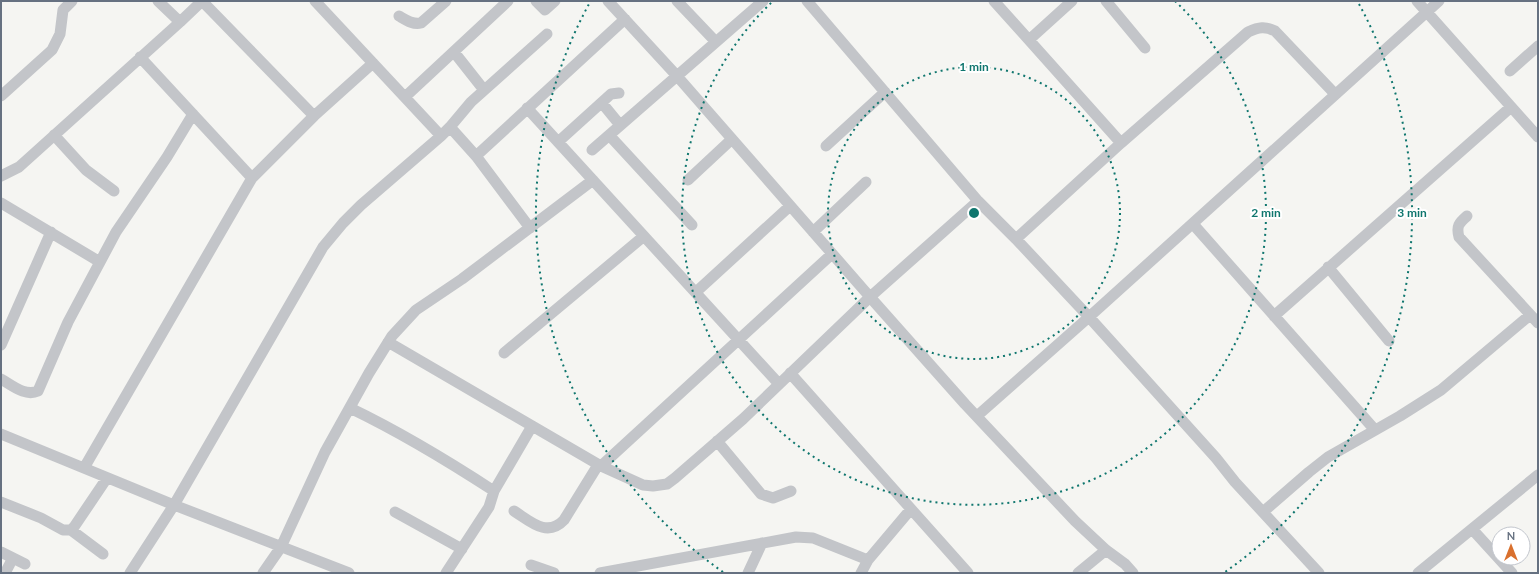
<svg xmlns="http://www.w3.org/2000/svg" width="1539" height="574" viewBox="0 0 1539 574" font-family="Lato,sans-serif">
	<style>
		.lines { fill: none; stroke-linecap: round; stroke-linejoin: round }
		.minor { stroke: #c3c5c9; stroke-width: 11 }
		.ring { fill: none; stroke: #0f766e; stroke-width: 2; stroke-dasharray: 2 4 }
		.centre { fill: #0f766e; stroke: #fff; stroke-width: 2 }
		.ring-label { font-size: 12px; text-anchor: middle; font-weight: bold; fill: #0f766e; stroke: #fff; stroke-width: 4; stroke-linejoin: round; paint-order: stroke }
	</style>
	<rect width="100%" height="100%" fill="#f5f5f2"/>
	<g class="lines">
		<path class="minor" d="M158,1l22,21
			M202,1l112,115
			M536,1l9,9 10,-9
			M677,1l39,41
			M807,1l171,200 38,38 73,78 350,-316
			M994,1l127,142
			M1106,1l39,47
			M1417,1l121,136
			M399,16c7,4 14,9 22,7l25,-22
			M1030,39l42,-38
			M454,52l30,38
			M140,57l112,121
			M1510,71l28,-25
			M1,96l51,-46 8,-16 3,-24 9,-9
			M405,97l103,-96
			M602,103l18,22
			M527,108l252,276
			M450,127l21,-25 76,-68
			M54,135l32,35 28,21
			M609,135l83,90
			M441,136l9,-9 26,29 149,-137
			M558,142l53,-48 8,-1
			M826,146l59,-54
			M592,150l171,-149
			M476,156l54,72
			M1,176l18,-9 161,-145 22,-21
			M688,180l44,-41
			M978,201l-108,96 95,107 110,117 31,29 19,14 8,9
			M1,203l99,59
			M1467,216c-8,7 -11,10 -8,21l79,86
			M1193,224l182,206
			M813,232l53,-50
			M1016,239l105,-96 127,-111c11,-5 17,-6 27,-1l60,63
			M1328,267l61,74
			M696,292l94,-86
			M1274,316l237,-209
			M388,342l213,124 42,19 10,1 14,-2 8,-6 68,-59 127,-122 -193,-221 -69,-75
			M1,345l50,-113
			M504,353l140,-117
			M790,373l178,200
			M1,379c11,6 24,18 37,12l30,-69 48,-90 51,-75 26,-43
			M350,408c50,24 98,53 144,83l-5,16 -43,66
			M977,416l112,-99 127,141 19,24 84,91
			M1,434l173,71 175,68
			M717,441l44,53 12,4 18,-7
			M601,466l231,-212
			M84,468l168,-290 62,-62 59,-53
			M494,491l38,-65
			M1,502l40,16 22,12h8l3,-3 33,-49
			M514,511c16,10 33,27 50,9l34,-55
			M395,512l67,37
			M1263,512l46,-40 19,-15 72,-41 41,-26 89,-75
			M1472,529l40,44
			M71,530l32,24
			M1,552l24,12
			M531,565l23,8
			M5,573l8,-15
			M130,573l44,-68 149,-258 20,-24 18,-18 80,-69 -126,-135
			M263,573l18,-26 44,-95 44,-79 23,-37 24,-26 46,-31 131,-99
			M600,573l196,-36 17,1 55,22
			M748,573l14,-30
			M861,573l7,-13 43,-51
			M1078,573l28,-23
			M1418,573l120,-98"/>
	</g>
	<g class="ring">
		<circle cx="974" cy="213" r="146"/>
		<path d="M1175 1A292 292 0 1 1 773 1"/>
		<path d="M723 572A438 438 0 0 1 589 4M1359 4A438 438 0 0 1 1225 572"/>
	</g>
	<circle cx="974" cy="213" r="6" class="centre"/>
	<g class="ring-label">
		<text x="974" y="71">1 min</text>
		<text x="1266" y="217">2 min</text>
		<text x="1412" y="217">3 min</text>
	</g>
	<rect width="1539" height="574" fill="none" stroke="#667181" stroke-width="4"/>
	<g transform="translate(1511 546)"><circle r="19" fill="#ffffff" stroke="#c2c6cd"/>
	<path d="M0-3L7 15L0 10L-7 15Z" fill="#d9702e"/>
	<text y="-6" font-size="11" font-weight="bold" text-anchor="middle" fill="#667181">N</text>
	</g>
</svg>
